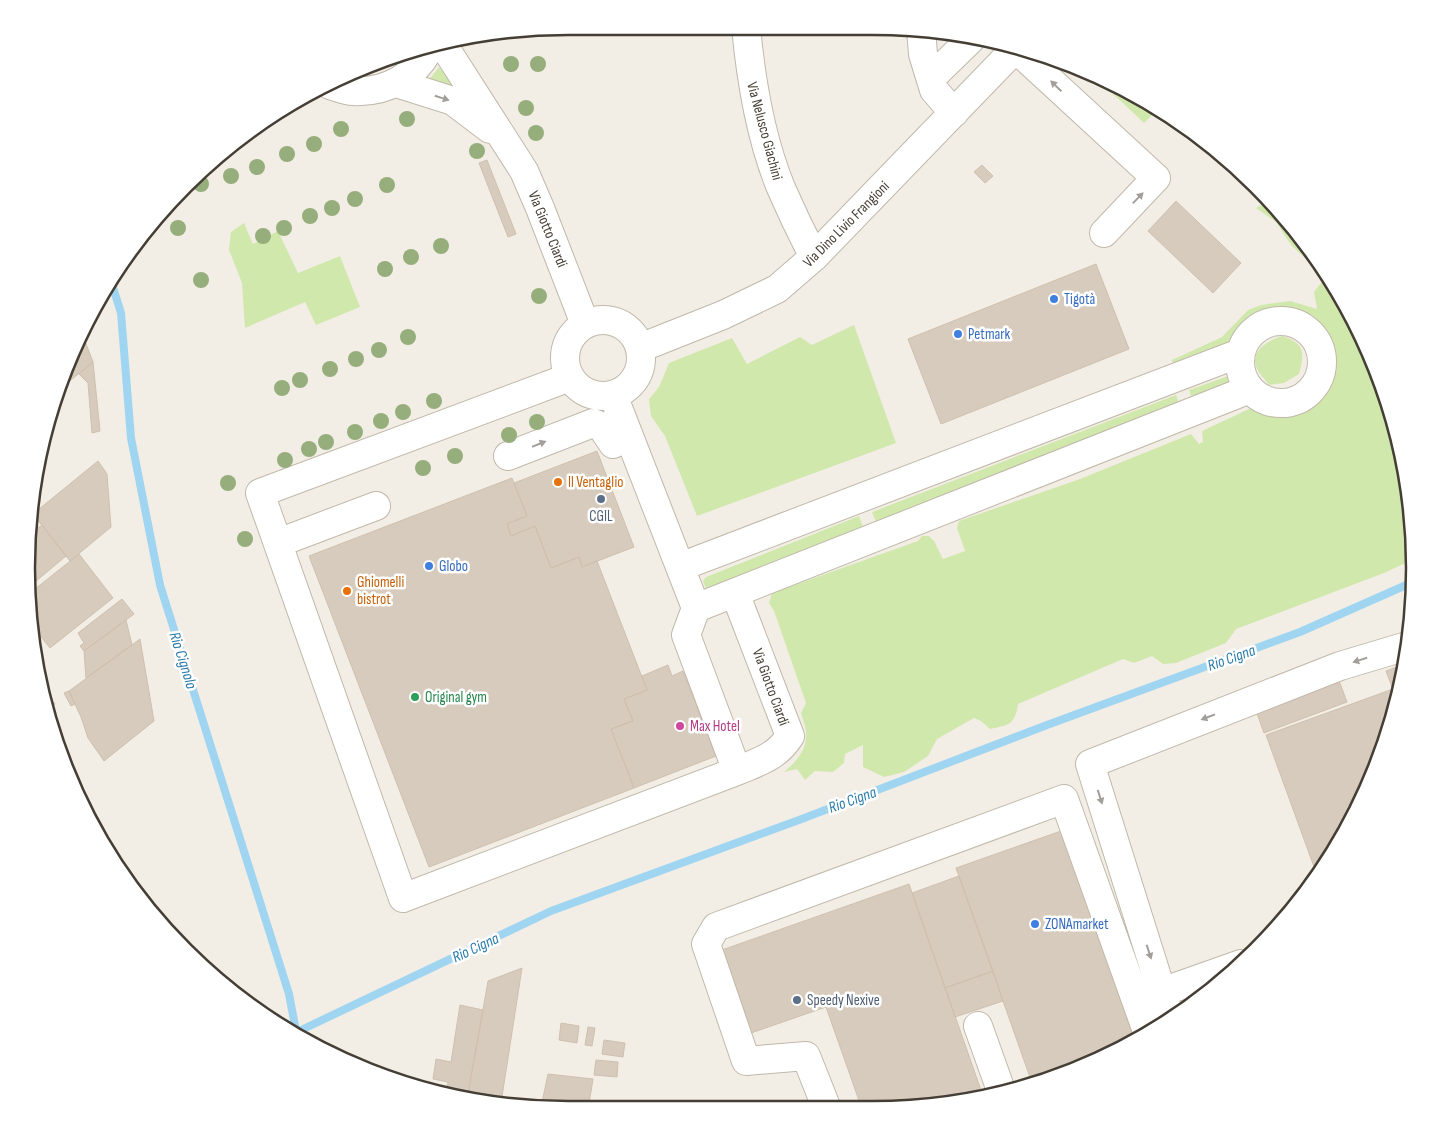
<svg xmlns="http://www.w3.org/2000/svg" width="1441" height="1136" viewBox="0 0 1441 1136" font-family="'Sofia Sans Condensed',sans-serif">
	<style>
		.green { fill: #d1e8ad }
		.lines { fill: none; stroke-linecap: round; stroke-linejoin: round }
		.stream { stroke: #a0d5f1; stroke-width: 8 }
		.building { fill: #d7cbbd; stroke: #cfc0ad }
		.minor-casing { stroke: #c1b8aa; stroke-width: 30 }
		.minor { stroke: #fff; stroke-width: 28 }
		.tree { fill: #96ad7c }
		.oneway { fill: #a29e9a }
		.shop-dot { fill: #3f7fe0; stroke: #fff; stroke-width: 2 }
		.food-dot { fill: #e8710a; stroke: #fff; stroke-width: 2 }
		.service-dot { fill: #5c6f8a; stroke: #fff; stroke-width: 2 }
		.leisure-dot { fill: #2e9e5b; stroke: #fff; stroke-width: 2 }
		.hotel-dot { fill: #d1479c; stroke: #fff; stroke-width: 2 }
		.labels { text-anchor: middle; stroke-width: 5; stroke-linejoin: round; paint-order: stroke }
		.street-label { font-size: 15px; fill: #453e34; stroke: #fff }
		.shop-label { font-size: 15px; fill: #366cbe; stroke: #fff; text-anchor: start }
		.food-label { font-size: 15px; fill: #c56008; stroke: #fff; text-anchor: start }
		.service-label { font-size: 15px; fill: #4e5e75; stroke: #fff }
		.leisure-label { font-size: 15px; fill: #27864d; stroke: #fff; text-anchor: start }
		.hotel-label { font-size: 15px; fill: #b23c85; stroke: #fff; text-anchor: start }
		.water-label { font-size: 16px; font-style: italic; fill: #2b7caa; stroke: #fff }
		.rim { fill: none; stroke: #453e34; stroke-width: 2.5 }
	</style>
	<rect width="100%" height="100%" fill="#f3eee5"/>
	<path class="green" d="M439,67l22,27 -33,-13z
		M1094,76l50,23 14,10 -14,14z
		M1268,201l35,37 23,35 -21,-15 -14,-13 -15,-23 -20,-14z
		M244,223l9,21 25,-13 20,42 42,-17 20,51 -44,18 -11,-23 -60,26 -3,-45 -13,-33 2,-18z
		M1327,275l15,22 44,97 24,104 2,62 -28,13 -148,56 -10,14 -50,20 -13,1 -11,-8 -18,7 -11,-4 -105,45c-3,21 -9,21 -28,25l-9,-8 -7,-3 -37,21 -9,17 -24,16 -20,5 -21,-10v-22l-18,9 -1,9 -11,9 -18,-1 -10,9 -8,-11 -13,3c11,-9 22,-21 22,-36 1,-7 -3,-16 -5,-23l5,-10 -32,-92 -5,-8 3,-10 146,-52 4,-5h7l5,5 9,18 22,-8 -8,-23 2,-7 121,-42 111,-45 8,10 4,-2 -1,-11 47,-22 41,1 27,-9 15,-22 3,-19 -3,-12 -12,-21 -37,-16 -25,3 -30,28 -55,21 -1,-3 50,-23 26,-27 13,-5 29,-4 27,8 -3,-17z
		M854,325l42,118 -199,73 -32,-80 -14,-20 -2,-17 10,-12 10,-24 63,-25 15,26 53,-27 12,8z
		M1282,336c23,7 23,17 17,38l-15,9 -15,2c-3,-5 -12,-13 -13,-19 -5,-17 14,-26 26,-30z
		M1228,376l4,13 -39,14 -4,-13z
		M1176,395l5,15 -303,117 -6,-15z
		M859,516l6,16 -153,57h-6l-3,-8 3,-4z"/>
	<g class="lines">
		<path class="stream" d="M111,281l10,32 10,125 29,147 129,409 7,37
			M297,1032l254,-121 248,-91 248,-95 253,-93 113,-50"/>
	</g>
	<path class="building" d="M487,160l29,74 -8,3 -29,-74z
		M982,165l11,11 -8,7 -11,-11z
		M1176,201l65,62 -28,30 -65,-62z
		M1096,264l33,85 -188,75 -33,-85z
		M83,336l10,26 -32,26z
		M93,362l7,69 -8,2 -4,-50 -9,-9z
		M597,451l37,96 -52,20 -3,-10 -28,11 -16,-42 -24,10 -4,-12 20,-8 -13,-33z
		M98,461l9,13 4,53 -41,34 -37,-47z
		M512,478l15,38 -20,8 4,12 24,-10 16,42 28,-11 3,10 15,-6 50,129 -23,9 9,22 -22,8 23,59 -205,79 -120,-311z
		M42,525l24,31 -37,31 -3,-19 5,-35z
		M79,554l34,44 -63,50 -16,-20 -4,-35z
		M122,599l12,15 -50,37 -4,-5 4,-3 -6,-10z
		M126,620l6,25 -46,33 -2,-27z
		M140,639l14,82 -50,40 -16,-23 -7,-21 -12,-26z
		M668,665l4,11 11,-5 33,85 -82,32 -23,-59 22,-8 -9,-22 23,-9 -5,-14z
		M1397,667l4,11 -5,30 -37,100 -42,67 -51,-140 127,-46 -7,-18z
		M1338,678l9,24 -83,31 -9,-25z
		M42,687l13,17 -9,8 -1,-4z
		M69,691l6,13 -4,2 -7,-13z
		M1061,831l74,210 -103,42 -76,-215z
		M959,876l34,95 -48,17 -33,-95z
		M909,884l74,212 -74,13h-47l-36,-102 -75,26 -29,-83z
		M522,968l-21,135 -34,-3 21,-119z
		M993,971l10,30 -48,16 -10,-29z
		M460,1005l23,5 -16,90 -21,-6 2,-12 -15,-3 3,-20 15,3z
		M561,1023l18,3 -2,17 -18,-3z
		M588,1027l7,1 -3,18 -7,-1z
		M604,1040l21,3 -2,14 -21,-3z
		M596,1060l22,2 -1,15 -23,-2z
		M548,1074l45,5 -5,31 -47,-3z
		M511,1100l31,5 -1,2 -31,-3z"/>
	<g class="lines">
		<defs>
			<path id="minor" d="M746,27c5,54 14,110 35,161 10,23 21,46 33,69
				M921,30l2,24 11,36 20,23
				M442,43l82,128 16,37 45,116
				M1016,49l140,129 -52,55
				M931,78l39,-38
				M396,83l57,18 37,28
				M330,85c7,2 15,6 23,6 33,2 65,-15 78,-47
				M565 358a38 38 0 1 1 76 0a38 38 0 1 1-76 0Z
				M1240 362a41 41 0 1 1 82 0a41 41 0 1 1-82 0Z
				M640,348l83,-33 54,-26 37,-32 201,-208
				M570,377l-310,116 143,405 334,-127c21,-9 40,-14 53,-35l-55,-143
				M613,395l83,213 -10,27 51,136
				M508,456l85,-33 8,3 12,18 16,-7
				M278,543l98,-37
				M680,567l560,-214
				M696,608l554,-219
				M1162,992l79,-28
				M1170,1018l-80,-254 250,-98 67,-20
				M978,1026l24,67
				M827,1109l-21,-53 -60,5 -40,-117 10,-17 348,-128 84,235"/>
		</defs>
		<use href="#minor" class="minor-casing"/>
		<use href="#minor" class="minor"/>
	</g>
	<g class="tree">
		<circle cx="511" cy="64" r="8"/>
		<circle cx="538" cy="64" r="8"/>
		<circle cx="526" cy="108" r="8"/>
		<circle cx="407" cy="119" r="8"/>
		<circle cx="341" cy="129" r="8"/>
		<circle cx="536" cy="133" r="8"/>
		<circle cx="314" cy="144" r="8"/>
		<circle cx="477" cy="151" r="8"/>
		<circle cx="287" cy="154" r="8"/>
		<circle cx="257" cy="167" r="8"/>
		<circle cx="231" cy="176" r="8"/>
		<circle cx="201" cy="184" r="8"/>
		<circle cx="387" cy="185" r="8"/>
		<circle cx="355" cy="199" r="8"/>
		<circle cx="332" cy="208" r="8"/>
		<circle cx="310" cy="216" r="8"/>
		<circle cx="178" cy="228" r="8"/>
		<circle cx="284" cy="228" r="8"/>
		<circle cx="263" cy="236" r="8"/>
		<circle cx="441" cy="246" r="8"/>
		<circle cx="411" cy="257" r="8"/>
		<circle cx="385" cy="269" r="8"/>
		<circle cx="201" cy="280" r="8"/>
		<circle cx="539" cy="296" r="8"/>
		<circle cx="408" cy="337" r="8"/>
		<circle cx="379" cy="350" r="8"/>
		<circle cx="356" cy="359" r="8"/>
		<circle cx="330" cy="369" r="8"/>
		<circle cx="300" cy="380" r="8"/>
		<circle cx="282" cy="388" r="8"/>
		<circle cx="434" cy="401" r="8"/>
		<circle cx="403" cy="412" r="8"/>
		<circle cx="381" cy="421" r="8"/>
		<circle cx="537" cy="422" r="8"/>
		<circle cx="355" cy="432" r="8"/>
		<circle cx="509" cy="435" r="8"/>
		<circle cx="326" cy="442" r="8"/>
		<circle cx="309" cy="449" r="8"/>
		<circle cx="455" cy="456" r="8"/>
		<circle cx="285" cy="460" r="8"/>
		<circle cx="423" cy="468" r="8"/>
		<circle cx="228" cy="483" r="8"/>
		<circle cx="245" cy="539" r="8"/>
	</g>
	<defs><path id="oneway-solid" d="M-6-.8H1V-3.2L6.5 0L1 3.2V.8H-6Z" transform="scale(1.25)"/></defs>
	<g class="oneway">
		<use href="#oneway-solid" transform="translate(1056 86) rotate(-136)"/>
		<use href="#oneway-solid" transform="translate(442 98) rotate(17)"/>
		<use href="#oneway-solid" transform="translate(1138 198) rotate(-46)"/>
		<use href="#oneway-solid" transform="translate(539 444) rotate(-22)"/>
		<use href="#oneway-solid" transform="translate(1360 660) rotate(163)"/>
		<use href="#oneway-solid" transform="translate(1208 717) rotate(159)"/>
		<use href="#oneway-solid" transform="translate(1100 797) rotate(72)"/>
		<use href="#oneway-solid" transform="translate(1149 952) rotate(72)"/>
	</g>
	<g class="shop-dot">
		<circle cx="1054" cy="299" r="5"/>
		<circle cx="958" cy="334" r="5"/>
		<circle cx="429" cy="566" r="5"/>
		<circle cx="1035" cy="924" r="5"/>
	</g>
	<g class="food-dot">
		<circle cx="558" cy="482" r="5"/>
		<circle cx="347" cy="591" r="5"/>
	</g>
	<g class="service-dot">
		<circle cx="601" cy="499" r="5"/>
		<circle cx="797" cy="1000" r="5"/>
	</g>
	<circle class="leisure-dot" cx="415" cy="697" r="5"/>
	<circle class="hotel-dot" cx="680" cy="726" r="5"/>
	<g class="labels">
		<g class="street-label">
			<text transform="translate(765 131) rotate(75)" y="5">Via Nelusco Giachini</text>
			<text transform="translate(846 224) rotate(-45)" y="5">Via Dino Livio Frangioni</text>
			<text transform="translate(548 229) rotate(68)" y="5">Via Giotto Ciardi</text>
			<text transform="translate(771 687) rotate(70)" y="5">Via Giotto Ciardi</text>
		</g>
		<g class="shop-label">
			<text x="1064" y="304">Tigotà</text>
			<text x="968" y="339">Petmark</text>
			<text x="439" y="571">Globo</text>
			<text x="1045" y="929">ZONAmarket</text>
		</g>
		<g class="food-label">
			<text x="568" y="487">Il Ventaglio</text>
			<text x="357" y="587">Ghiomelli<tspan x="357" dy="17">bistrot</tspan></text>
		</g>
		<g class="service-label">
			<text x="601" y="521">CGIL</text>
			<text x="807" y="1005" text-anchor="start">Speedy Nexive</text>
		</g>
		<g class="leisure-label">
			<text x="425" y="702">Original gym</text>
		</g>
		<g class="hotel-label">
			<text x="690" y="731">Max Hotel</text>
		</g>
		<g class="water-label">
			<text transform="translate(1231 657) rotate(-20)" y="6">Rio Cigna</text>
			<text transform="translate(184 660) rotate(72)" y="6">Rio Cignolo</text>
			<text transform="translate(852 799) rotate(-20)" y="6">Rio Cigna</text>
			<text transform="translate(475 947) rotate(-25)" y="6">Rio Cigna</text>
		</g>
	</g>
	<path d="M0 0H1441V1136H0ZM568 35H873A533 533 0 0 1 1406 568V568A533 533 0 0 1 873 1101H568A533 533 0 0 1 35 568V568A533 533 0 0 1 568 35Z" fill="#fff" fill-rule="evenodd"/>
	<path class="rim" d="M568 35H873A533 533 0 0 1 1406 568V568A533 533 0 0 1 873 1101H568A533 533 0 0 1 35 568V568A533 533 0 0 1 568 35Z"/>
</svg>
